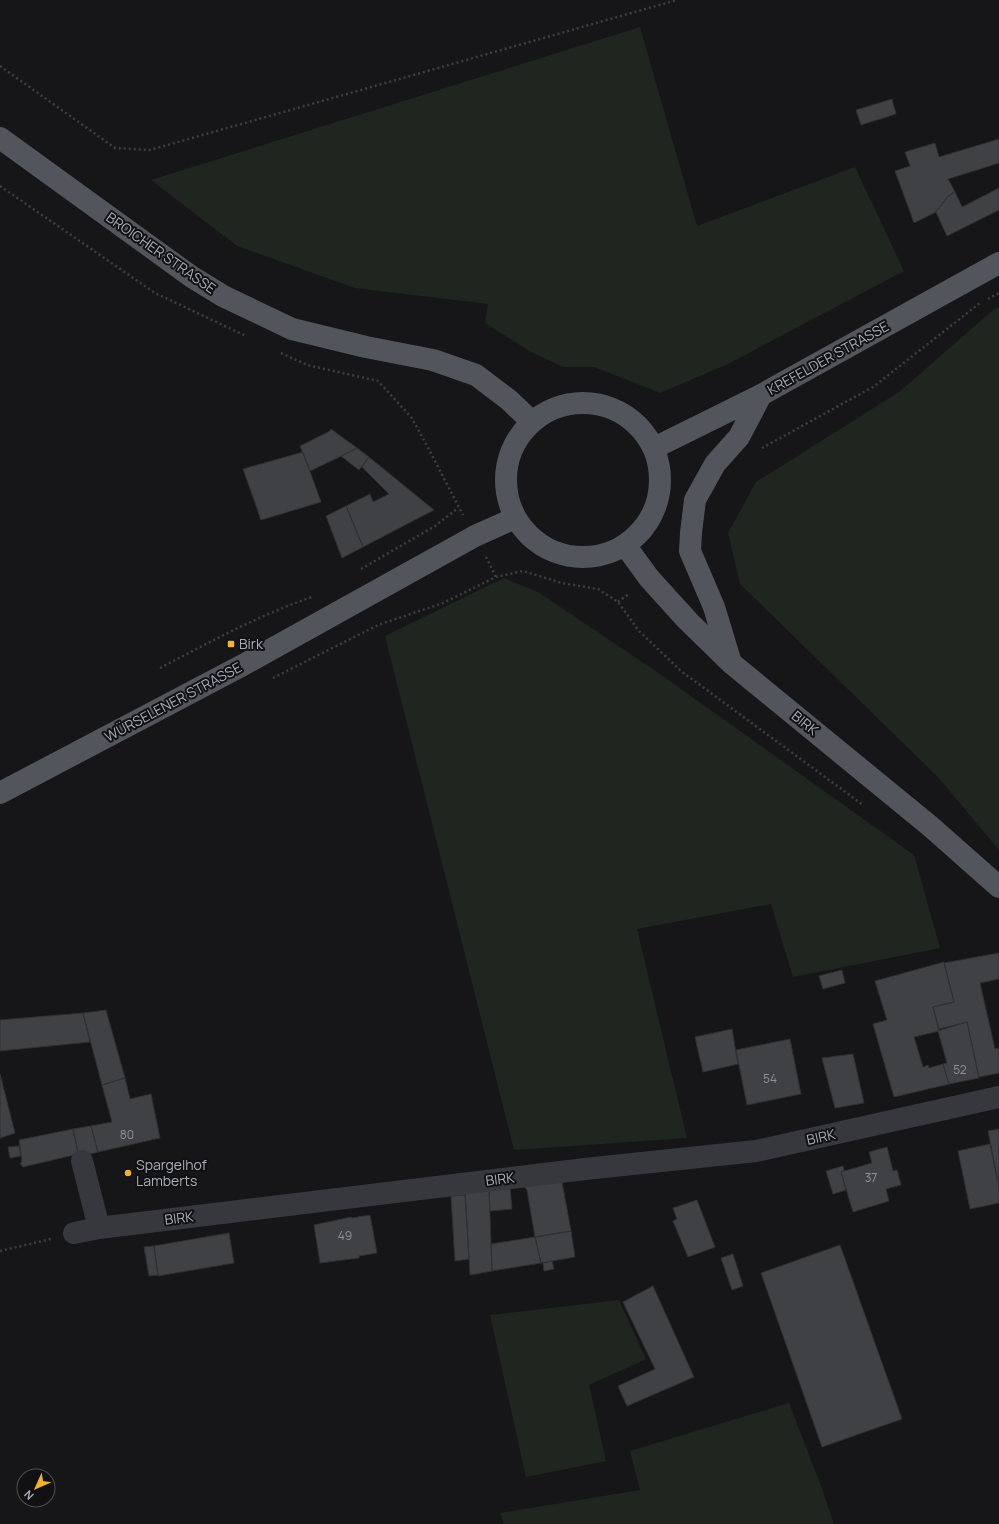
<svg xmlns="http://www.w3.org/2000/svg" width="999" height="1524" viewBox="0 0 999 1524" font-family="Manrope,sans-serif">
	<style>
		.green { fill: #1e261f }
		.building { fill: #404145; stroke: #303034 }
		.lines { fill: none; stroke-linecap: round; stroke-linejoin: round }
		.path { stroke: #3d3f44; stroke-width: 2.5; stroke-dasharray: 2 3; stroke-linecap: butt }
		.minor { stroke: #37383d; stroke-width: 22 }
		.major { stroke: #53555c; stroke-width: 22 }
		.poi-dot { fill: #f2b134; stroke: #111113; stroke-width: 1.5 }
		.labels { text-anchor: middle; stroke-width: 4; stroke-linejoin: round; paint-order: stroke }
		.number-label { font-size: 12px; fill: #8e929b }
		.street-label { font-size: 14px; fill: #a8adb8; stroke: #111113 }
		.poi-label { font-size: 14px; fill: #a8adb8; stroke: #111113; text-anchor: start }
	</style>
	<rect width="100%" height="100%" fill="#161618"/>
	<path class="green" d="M640,27l57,199 158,-59 49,104 -176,93 -68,29 -66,-26h-31l-32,-15 -46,-29 3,-19 -133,-16 -118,-42 -86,-66z
		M999,307v543l-61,-73 -198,-193 -12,-51 28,-51 143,-90 94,-82z
		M504,578l34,14 122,82 254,181 26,93 -147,29 -22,-73 -134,25 50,209 -173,12 -129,-514z
		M619,1300l27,59 -57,26 17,76 -80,16 -36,-162z
		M789,1403l32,83 13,38h-330l-4,-11 140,-23 -10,-39z"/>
	<path class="building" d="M892,99l4,15 -35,11 -5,-15z
		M999,139v24l-51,16 7,13 -7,4 -12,16 -22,11 -19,-52 15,-5 -5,-14 30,-9 4,14z
		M999,188v22l-52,26 -11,-24 12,-16 7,-4 7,15z
		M331,429l26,19 -1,1 -46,22 -10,-25 30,-15z
		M357,448l12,9 -10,13 -18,-14z
		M303,452l18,50 -60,18 -18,-51z
		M369,457l65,53 -71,37 -17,-41 24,-12 3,8 16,-8 -27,-27z
		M346,506l17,41 -21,11 -16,-42z
		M999,953v26l-19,4 15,66 4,-1v25l-20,4 -12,-55 -28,7 -6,-22 21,-5 -10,-39z
		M944,962l10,40 -21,5 6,24 -25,6 9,30 5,-2 1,3 14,-4 6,20 -55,13 -21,-73 14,-4 -12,-39z
		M842,970l3,13 -22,6 -4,-13z
		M106,1010l19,68 -23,7 -19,-72z
		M83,1013l7,29 -90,9v-31z
		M967,1022l12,56 -30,6 -6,-20 4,-1 -9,-32z
		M732,1029l6,35 -35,8 -8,-35z
		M790,1039l11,55 -54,11 -11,-55z
		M853,1054l11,49 -29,5 -13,-50z
		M0,1074l15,59 -15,5z
		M125,1078l5,21 21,-5 9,44 -62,14 -7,-26 21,-4 -10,-37z
		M91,1126l7,26 -19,5 -6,-28z
		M73,1129l6,28 -5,-2 -51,12 -3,-4 2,-1 -3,-22z
		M999,1129v58l-11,-56z
		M990,1144l9,43v16l-29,6 -12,-58z
		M19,1146l2,10 -11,2 -2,-11z
		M887,1147l6,24 4,-1 4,15 -15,4 3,12 -36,11 -12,-40 31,-9 -3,-11z
		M843,1166l1,5 -3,1 5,18 -13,4 -7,-23z
		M562,1182l9,49 -36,6 -8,-47 -3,-4z
		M510,1187l2,22 -22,2 -1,-22z
		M489,1189l3,82 -22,4 -5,-84z
		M465,1195l4,64 -14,2 -4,-65z
		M697,1200l18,47 -27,10 -15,-36 4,-2 -4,-11z
		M370,1215l7,38 -18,3v2l-39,5 -6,-38 37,-8 1,1z
		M571,1231l4,26 -34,6 -6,-26z
		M229,1233l5,30 -76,13 -4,-30z
		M535,1237l6,26 -49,8 -1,-27z
		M840,1245l62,174 -80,28 -61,-174z
		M154,1246l4,29 -9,1 -5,-29z
		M733,1254l10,32 -11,4 -11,-32z
		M552,1261l2,8 -10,2 -1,-8z
		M653,1286l41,91 -67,29 -9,-20 37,-17 -32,-67z"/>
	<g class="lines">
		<path class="path" d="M0,66l115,82 35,2 527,-150
			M0,186l155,107 91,43
			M988,299l11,-6
			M281,353l26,12 71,16 33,36 13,23 39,75
			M762,448l111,-61 107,-84
			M486,557l10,20
			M361,569l74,-43 23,-18
			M618,602l12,-9
			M160,668c50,-26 99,-53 152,-71
			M273,678l105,-53 65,-22 53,-26 27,-6 39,12 36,6 20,13 21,29 42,40 182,134
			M0,1251l51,-12"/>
		<path class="minor" d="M82,1161l17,67
			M74,1233l25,-5 486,-59 171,-18 243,-54"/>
		<path class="major" d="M0,138l192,139 31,19 69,33 74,18 67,13 43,15 33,25 22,21
			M506 480a77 77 0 1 1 154 0a77 77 0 1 1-154 0Z
			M654,448l107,-53 238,-132
			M625,545l24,33 39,43 43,42 199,163 69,61
			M730,660l-16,-53 -24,-56 1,-18 4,-33 20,-36 24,-27 22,-42
			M0,793l243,-128 232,-129 40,-18"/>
	</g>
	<g class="poi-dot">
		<rect x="227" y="640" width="8" height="8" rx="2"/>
		<circle cx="128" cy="1173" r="4"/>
	</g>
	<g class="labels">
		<g class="number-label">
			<text x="960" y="1074">52</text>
			<text x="770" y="1083">54</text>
			<text x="127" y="1139">80</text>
			<text x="871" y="1182">37</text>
			<text x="345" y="1240">49</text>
		</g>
		<g class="street-label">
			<text transform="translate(161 253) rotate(35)" y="5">BROICHER STRASSE</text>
			<text transform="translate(828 358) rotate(-29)" y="5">KREFELDER STRASSE</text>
			<text transform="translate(173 702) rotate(-28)" y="5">WÜRSELENER STRASSE</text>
			<text transform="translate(805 723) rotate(39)" y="5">BIRK</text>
			<text transform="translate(821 1137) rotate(-12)" y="5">BIRK</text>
			<text transform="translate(500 1179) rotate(-7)" y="5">BIRK</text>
			<text transform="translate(179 1218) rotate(-7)" y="5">BIRK</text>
		</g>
		<g class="poi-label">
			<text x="239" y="649">Birk</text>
			<text x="136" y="1170">Spargelhof<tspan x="136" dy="16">Lamberts</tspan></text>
		</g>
	</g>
	<g transform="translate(36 1488) rotate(225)"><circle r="19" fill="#111113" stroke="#4d4f55"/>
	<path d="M0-3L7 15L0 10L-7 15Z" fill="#f2b134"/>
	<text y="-6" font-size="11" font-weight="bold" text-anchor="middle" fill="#a8adb8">N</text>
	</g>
</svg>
